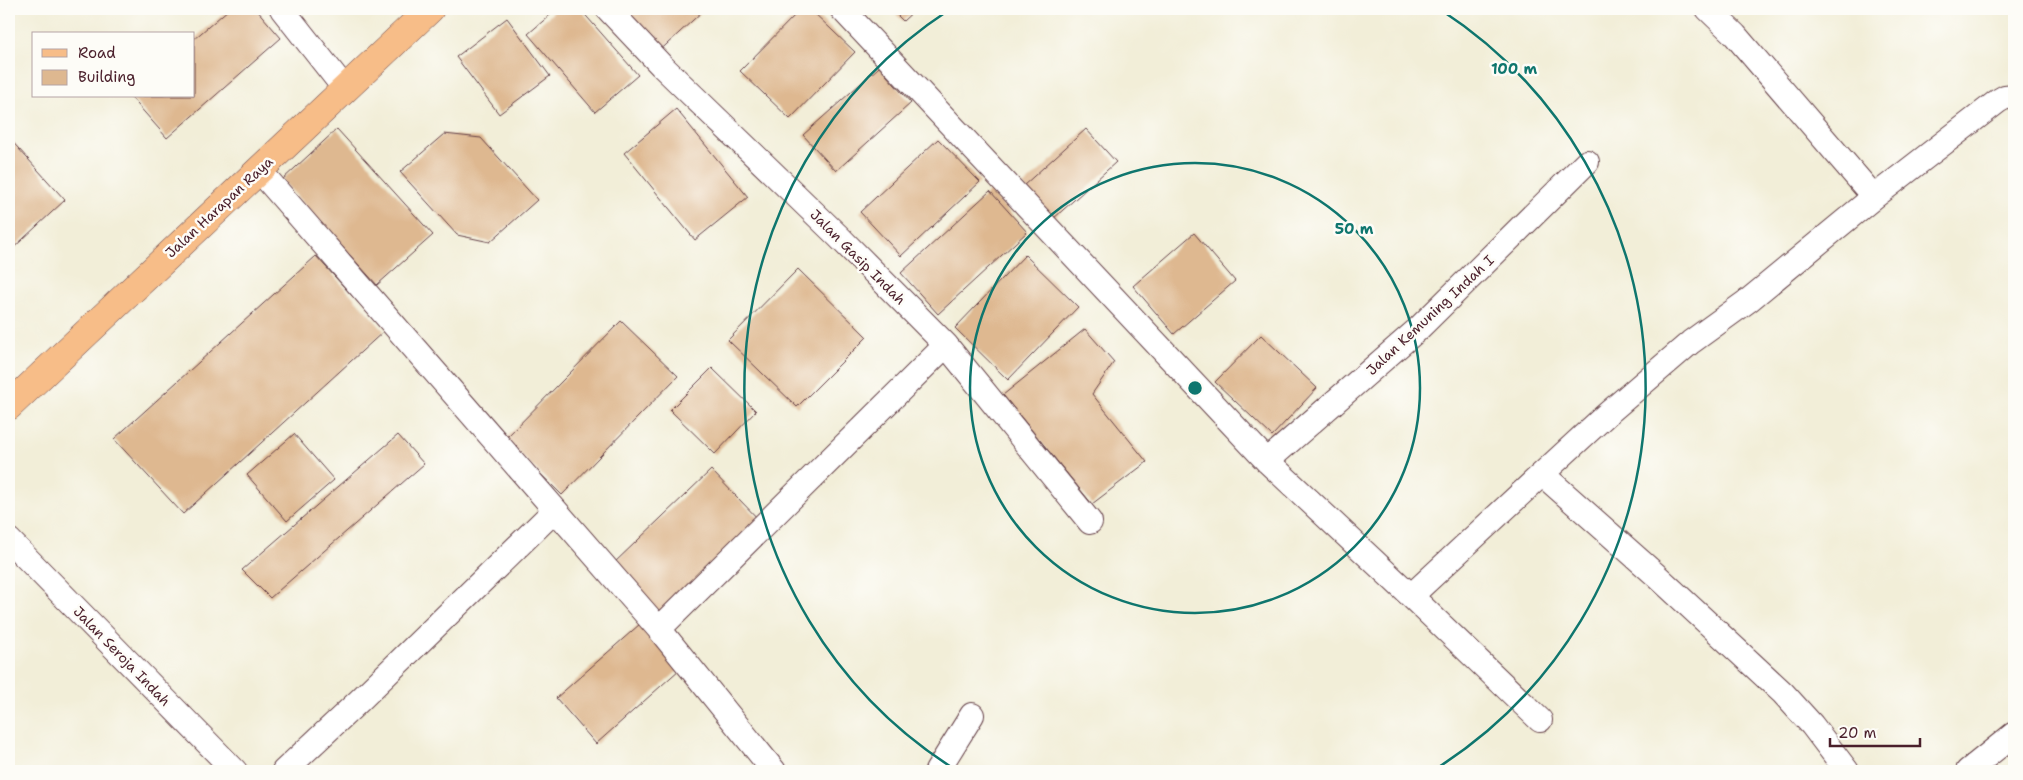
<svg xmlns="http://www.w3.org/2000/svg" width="2023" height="780" viewBox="0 0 2023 780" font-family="'Shantell Sans',sans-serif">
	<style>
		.building { fill: #deb890 }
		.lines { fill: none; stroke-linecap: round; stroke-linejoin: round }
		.minor-casing { stroke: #633e45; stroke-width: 26 }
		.primary-casing { stroke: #633e45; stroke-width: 29 }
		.minor { stroke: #fff; stroke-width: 24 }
		.primary { stroke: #f7bd88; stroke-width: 28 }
		.ring { fill: none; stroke: #0f766e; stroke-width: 2.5 }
		.labels { text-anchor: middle; stroke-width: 5; stroke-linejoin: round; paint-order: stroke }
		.street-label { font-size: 14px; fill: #4a1f2b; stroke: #fdfcf7 }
		.centre { fill: #0f766e; stroke: #fdfcf7; stroke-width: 2.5 }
		.ring-label { font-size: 15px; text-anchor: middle; font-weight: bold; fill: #0f766e; stroke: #fdfcf7; stroke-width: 5; stroke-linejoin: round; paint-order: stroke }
	</style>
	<rect width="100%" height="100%" fill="#fdfcf7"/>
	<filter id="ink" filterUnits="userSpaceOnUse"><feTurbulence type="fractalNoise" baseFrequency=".02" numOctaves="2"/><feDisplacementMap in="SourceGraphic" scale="10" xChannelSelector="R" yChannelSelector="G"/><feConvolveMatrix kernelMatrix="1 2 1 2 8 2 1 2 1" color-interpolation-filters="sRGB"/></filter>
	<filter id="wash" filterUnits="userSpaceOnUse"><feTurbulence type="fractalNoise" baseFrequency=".0096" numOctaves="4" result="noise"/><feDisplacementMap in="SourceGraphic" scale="20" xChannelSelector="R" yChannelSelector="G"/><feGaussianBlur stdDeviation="1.12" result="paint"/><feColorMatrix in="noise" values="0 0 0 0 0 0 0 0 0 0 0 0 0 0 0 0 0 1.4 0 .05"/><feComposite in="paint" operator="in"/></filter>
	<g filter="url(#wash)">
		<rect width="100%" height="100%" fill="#f2eed8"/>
		<g id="blocks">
			<path class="building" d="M229,9h27l25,29 -114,100 -37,-42h64v-57z
				M557,9h23l58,66 -43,37 -67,-78z
				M610,9h95l-51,47z
				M801,9h9l45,43 -65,67 -50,-48z
				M891,9h25l-13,12z
				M507,18l43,58 -51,38 -43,-57z
				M879,67l32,36 -75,68 -33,-36z
				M676,109l72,88 -53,43 -71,-87z
				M337,129l96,106 -56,50 -95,-105z
				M1086,129l30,33 -63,57 -30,-33z
				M444,134l37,4 56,62 -47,42 -33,-7 -57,-63z
				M9,138l56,62 -56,52z
				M938,139l42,43 -79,74 -41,-44z
				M990,191l37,41 -89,82 -37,-41z
				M1194,233l41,48 -61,53 -41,-48z
				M1025,255l53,52 -70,73 -53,-52z
				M316,256l68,75 -201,183 -69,-75z
				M798,269l69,68 -70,70 -69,-67z
				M621,321l57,55 -116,119 -57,-56z
				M1085,329l29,33 -22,32 55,68 -55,42 -89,-109z
				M1261,335l56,53 -45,48 -57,-54z
				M712,368l44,43 -41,43 -45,-44z
				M294,434l40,46 -47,41 -40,-46z
				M398,435l26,29 -154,134 -28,-28z
				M711,470l53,55 -99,94 -52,-55z
				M640,624l40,45 -84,75 -40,-46z"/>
		</g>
	</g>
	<g filter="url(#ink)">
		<use href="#blocks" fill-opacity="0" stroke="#633e45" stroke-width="1"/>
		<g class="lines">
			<defs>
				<path id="minor" d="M282,9l63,80
					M608,9l53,56 177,171 108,109 144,177
					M842,9l425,452 144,135 129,124
					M259,170l400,459 115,142
					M1874,197l124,-96 7,-4 9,-1
					M1267,461l150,-131 170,-168
					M1542,474l64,-59 85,-73 58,-42 125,-103 -139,-162 -27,-26
					M9,540l226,231
					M1411,596l131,-122 115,102 126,117 29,32 35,46
					M659,629l287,-284
					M284,771l75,-70 196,-191
					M937,771l35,-56
					M1968,771l46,-37"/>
				<path id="primary" d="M9,406l421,-397"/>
			</defs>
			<use href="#minor" class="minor-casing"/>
			<use href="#primary" class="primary-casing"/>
			<use href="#minor" class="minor"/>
			<use href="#primary" class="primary"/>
		</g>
	</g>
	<g class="ring">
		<circle cx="1195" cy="388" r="225"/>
		<path d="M956 770A451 451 0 0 1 949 10M1441 10A451 451 0 0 1 1434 770"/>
	</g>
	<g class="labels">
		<g class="street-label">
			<text transform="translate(219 207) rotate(-43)" y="5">Jalan Harapan Raya</text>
			<text transform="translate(858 257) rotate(45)" y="5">Jalan Gasip Indah</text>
			<text transform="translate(1430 315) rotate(-43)" y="5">Jalan Kemuning Indah I</text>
			<text transform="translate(122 656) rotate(46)" y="5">Jalan Seroja Indah</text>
		</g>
	</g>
	<circle cx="1195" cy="388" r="8" class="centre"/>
	<g class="ring-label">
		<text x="1514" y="74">100 m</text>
		<text x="1354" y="234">50 m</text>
	</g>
	<rect width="2023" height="780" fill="none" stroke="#fdfcf7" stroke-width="30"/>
	<rect x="32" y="32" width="162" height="65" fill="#fdfcf7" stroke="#b5a4a5"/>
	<rect x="42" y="49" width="25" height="8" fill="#f7bd88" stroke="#b5a4a5"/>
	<text x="78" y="58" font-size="15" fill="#4a1f2b">Road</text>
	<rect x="42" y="70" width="25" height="15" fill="#deb890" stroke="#b5a4a5"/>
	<text x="78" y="82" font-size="15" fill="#4a1f2b">Building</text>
	<path d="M1830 738v8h90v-8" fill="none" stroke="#4a1f2b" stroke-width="2.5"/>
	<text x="1838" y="738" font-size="15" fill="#4a1f2b" stroke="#fdfcf7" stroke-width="4" paint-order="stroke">20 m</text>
</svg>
